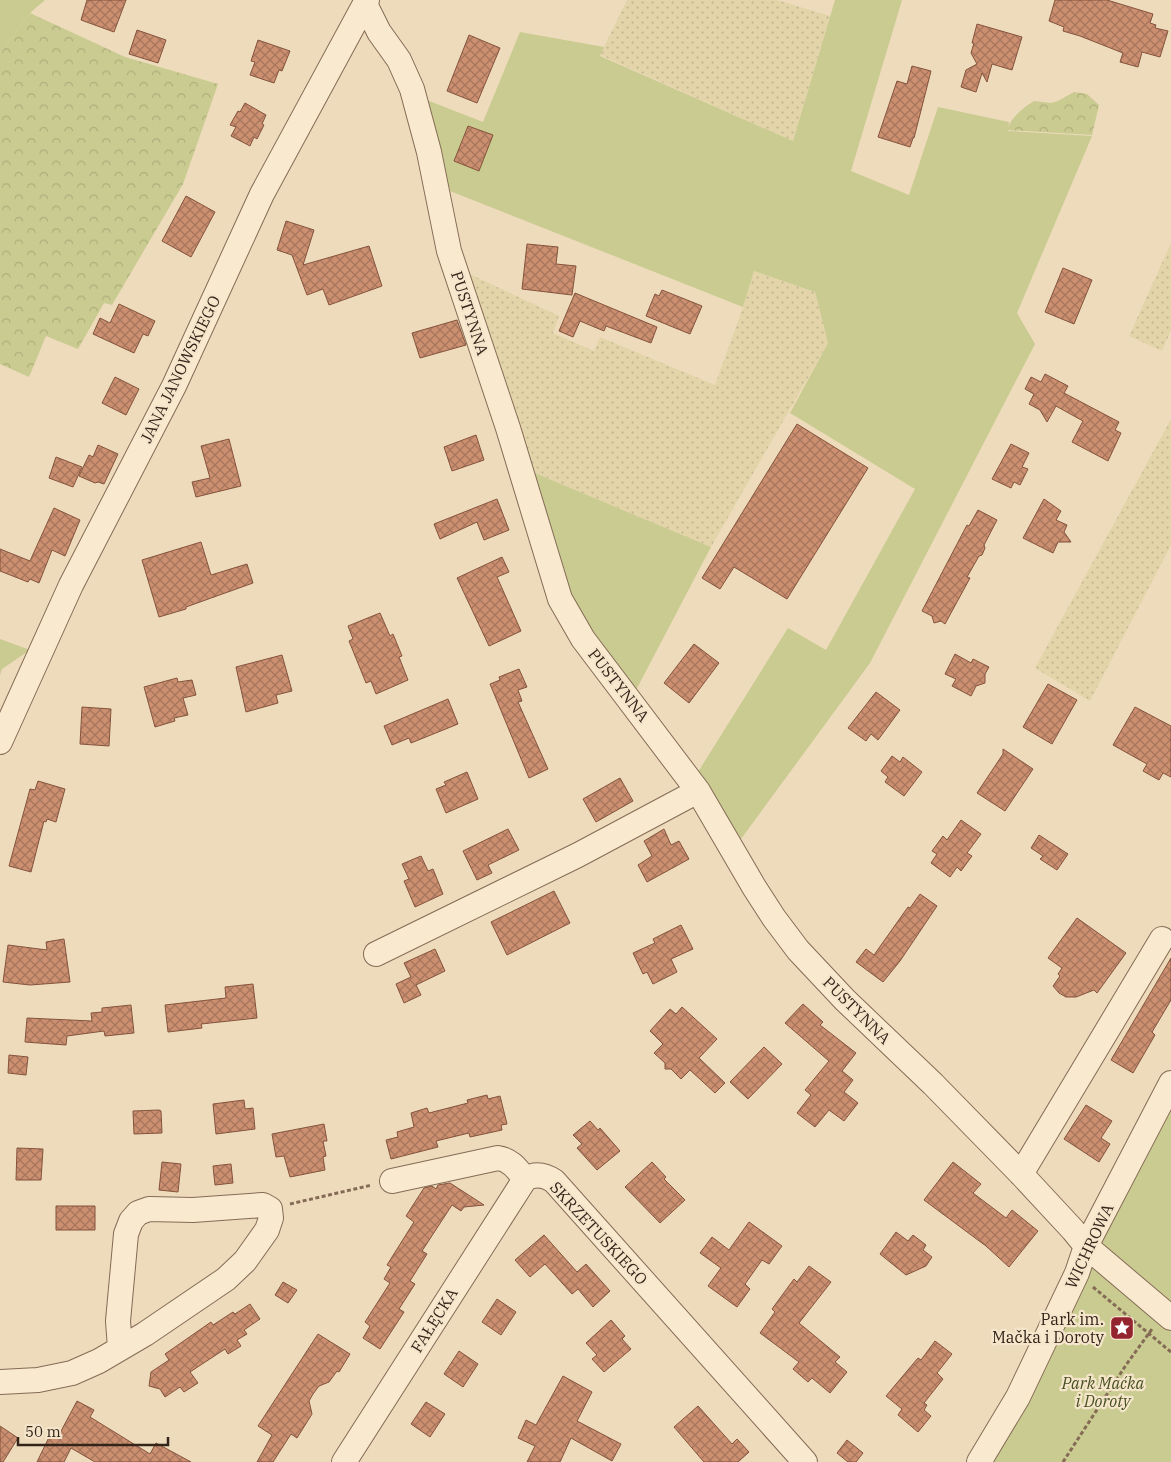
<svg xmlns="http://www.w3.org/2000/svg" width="1171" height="1462" viewBox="0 0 1171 1462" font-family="'IBM Plex Serif',serif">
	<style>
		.farmland { fill: url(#farmland-dots) }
		.green { fill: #c9cb90 }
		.forest { fill: url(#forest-crowns) }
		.building { fill: url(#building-cross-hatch); stroke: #84533b }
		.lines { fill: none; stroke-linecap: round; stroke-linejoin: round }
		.minor-casing { stroke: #856b56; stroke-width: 26 }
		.path { stroke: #856b56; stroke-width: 3; stroke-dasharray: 4 2.5; stroke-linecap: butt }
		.minor { stroke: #f9e9cf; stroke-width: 24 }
		.labels { text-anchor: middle; stroke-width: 4.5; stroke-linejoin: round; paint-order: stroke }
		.street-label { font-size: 16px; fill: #34251b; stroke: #f5e6cb }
		.poi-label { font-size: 16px; fill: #34251b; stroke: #f5e6cb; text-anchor: end }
		.park-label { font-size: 16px; font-style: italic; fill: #485021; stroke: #f5e6cb }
	</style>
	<defs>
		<pattern id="farmland-dots" width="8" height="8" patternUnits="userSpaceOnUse" patternTransform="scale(1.25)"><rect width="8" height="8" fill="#e3d5a9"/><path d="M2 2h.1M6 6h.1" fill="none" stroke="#c3b791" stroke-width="1.8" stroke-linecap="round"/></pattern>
		<pattern id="forest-crowns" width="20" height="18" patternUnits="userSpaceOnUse" patternTransform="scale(1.25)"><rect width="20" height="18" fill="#c9cb90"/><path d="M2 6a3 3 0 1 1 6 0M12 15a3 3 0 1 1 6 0" fill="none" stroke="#adae7c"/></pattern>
		<pattern id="building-cross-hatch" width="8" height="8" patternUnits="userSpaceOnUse" patternTransform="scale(1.25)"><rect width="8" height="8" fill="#cc9071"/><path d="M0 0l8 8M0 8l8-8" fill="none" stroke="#a6755c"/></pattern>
	</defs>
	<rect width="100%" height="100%" fill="#eedbbc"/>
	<path class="farmland" d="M627,0h150l53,16 -37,125 -193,-86z
		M1171,243v88l-9,20 -33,-15z
		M463,271l96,45 -6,17 41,18 6,-14 115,48 28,-78 11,-36 61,21 13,51 -117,204 -181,-76z
		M1171,419v126l-81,156 -55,-33z"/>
	<path class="green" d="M0,0h45l-15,13 -30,41z
		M835,0h67l-51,171 58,24 29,-88 71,15 -1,9 84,5 -75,177 18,31 -165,319 -129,176 -43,-67 90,-144 38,22 89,-161 -125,-76 38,-70 -13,-51 -61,-21 -11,36 -293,-116 -26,-92 59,23 37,-90 84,15 -4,9 193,85z
		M530,471l181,76 -77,147 -36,-48 -34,-58z
		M0,639l30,11 -28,19 -2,6z
		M1171,1094v368h-187z"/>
	<path class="forest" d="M30,13l95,44 93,27 -35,100 -71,121 -8,-2 -26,46 -32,-13 -17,41 -29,-13v-310z
		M1074,92l13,2 12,11 -7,30 -85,-5c4,-13 16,-22 27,-29l17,2 7,-2z"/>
	<path class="building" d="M87,0h39l-12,32 -33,-12z
		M1055,0h52l46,14 -3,9 6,2 -1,3 13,3 -8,26 -18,-5 -4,15 -18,-5 3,-9 -43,-17 -17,-5 1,-4 -15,-6z
		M977,24l45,13 -10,33 -20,-6 -5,18 -5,-9 -6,19 -15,-5 5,-17 11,-6 -6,-11 3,-10h-2z
		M137,30l29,10 -8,23 -29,-9z
		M469,35l31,13 -23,55 -30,-12z
		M258,40l32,11 -8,20 -3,-1 -5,13 -24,-8 5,-13 -4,-1z
		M912,66l19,5 -17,67h-1l-3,9 -32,-10 19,-56 10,3z
		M245,103l21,12 -4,9 2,1 -7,14 -3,-2 -4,9 -19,-10 5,-9 -6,-2 8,-14 2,1z
		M468,126l25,9 -14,36 -25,-10z
		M186,196l29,16 -24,45 -29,-16z
		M286,221l28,9 -11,35 66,-19 13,40 -53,19 -6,-16 -16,6 -15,-40 -15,-5z
		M527,244l31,3 -2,17 20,2 -4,29 -50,-6z
		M1063,268l29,12 -18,44 -29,-12z
		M662,290l40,16 -12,28 -44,-18 9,-22 4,2z
		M575,293l82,34 -6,16 -45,-17 -2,5 -24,-10 -7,16 -14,-6z
		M119,304l36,17 -7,15 -5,-2 -9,19 -41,-19 7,-16 10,5z
		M457,320l9,25 -46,13 -8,-25z
		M1045,374l23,12 -4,7 55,29 -4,8 6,3 -13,28 -36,-19 11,-21 -27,-15 -9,16 -7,-12 -11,-6 5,-10 -9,-5 6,-12 10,5z
		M115,377l24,12 -13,26 -24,-12z
		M797,424l71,44 -81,131 -53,-32 -14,22 -18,-11z
		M476,435l8,25 -32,11 -8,-24z
		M229,439l12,47 -45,11 -4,-15 18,-4 -9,-32z
		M1011,444l18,9 -7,14 6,2 -8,16 -6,-3 -3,6 -19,-9z
		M98,445l20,9 -14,30 -6,-2 -3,1 -16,-7 10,-21 4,2z
		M56,457l26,10 -9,20 -24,-9z
		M497,499l12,31 -25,10 -7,-18 -37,17 -6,-15z
		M1044,499l17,12 -5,9 11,5 -3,7 7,10h-13l-5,11 -30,-15z
		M54,508l26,12 -15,36 -13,-6 -13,33 -9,-4 -2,3 -28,-11v-22l30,12z
		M978,510l19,10 -13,25 1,3 -3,7 -3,1 -12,21 3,1 -25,46 -4,-3 -7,2 -2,-7 -10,-5 45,-86 2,1z
		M201,542l10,33 36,-11 6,19 -67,24v2l-27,8 -17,-57z
		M502,557l7,15 -12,5 24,54 -32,15 -32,-68z
		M380,613l10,23 3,-2 9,22 -3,1 9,23 -32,14 -5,-13 -5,2 -17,-42 4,-2 -5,-13z
		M694,644l25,19 -30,40 -25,-20z
		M955,654l16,9 2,-4 16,8 -4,7v9l-9,3 -5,10 -19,-10 4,-7 -11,-5z
		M282,655l10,36 -16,4 2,8 -32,9 -10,-45z
		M519,669l8,18 -9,3 4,11 -4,1 30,67 -19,9 -39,-94 10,-4 -1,-3z
		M177,678l1,4 14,-2 4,15 -13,3 5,17 -14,3 1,3 -20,6 -11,-40z
		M1048,684l29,16 -25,44 -29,-17z
		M876,692l24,18 -22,30 -7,-6 -5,7 -18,-13z
		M448,699l10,25 -47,19 -2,-5 -17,7 -8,-19z
		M82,707l29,2 -2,37 -29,-2z
		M1135,707l36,19v51l-8,-4 -4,7 -16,-9 4,-7 -34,-19z
		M1003,749l30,20 -28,42 -28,-18 26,-39z
		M892,756l8,6 3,-5 19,15 -18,24 -19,-14 3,-5 -7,-6z
		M467,772l11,27 -32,14 -10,-24 10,-4 -2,-3z
		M620,778l13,23 -37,21 -13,-23z
		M38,781l27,8 -9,33 -9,-3 -1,3 -2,-1 -13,51 -22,-6 21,-77 5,1z
		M961,820l20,14 -14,19 5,3 -11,15 -4,-4 -7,10 -19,-14 6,-9 -5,-3 11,-15 4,4z
		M508,829l11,21 -31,15 4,8 -15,7 -14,-29z
		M664,829l7,16 8,-4 10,18 -42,23 -9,-17 14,-9 -8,-15z
		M1039,835l29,19 -11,16 -17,-11 3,-3 -12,-8z
		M421,856l7,15 5,-2 10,25 -28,13 -11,-26 5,-2 -7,-15z
		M554,891l16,32 -63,32 -16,-33z
		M920,894l17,12 -37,55 -17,21 -27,-20 10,-13 8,6 34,-48 2,1z
		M1077,918l49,35 -29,40 -3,-3 -18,7h-10l-7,-4 -6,-7 7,-10 -2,-2 4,-6 -14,-10z
		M681,925l12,24 -22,10 6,13 -24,12 -6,-12 -4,2 -10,-21 22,-10 -2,-4z
		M64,939l6,43 -40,3 -27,-3 5,-37 39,5 -1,-8z
		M435,949l10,22 -29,14 5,10 -17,8 -8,-19 15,-7 -7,-14z
		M1171,958v42l-19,32 3,3 -22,38 -22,-13z
		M253,984l4,34 -56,6 1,4 -34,4 -3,-27 61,-7 -1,-11z
		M803,1004l20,18 -3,3 36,28 -14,18 11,9 -9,12 14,11 -14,18 -15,-11 -14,17 -18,-14 14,-18 -6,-5 24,-29 -44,-38z
		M131,1005l3,28 -29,3 -1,-5 -37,5 -1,9 -41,-3 2,-24 65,3 -1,-8 11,-1v-4z
		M682,1007l35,32 -18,19 26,25 -10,10 -25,-23 -9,9 -10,-10h-6v-6l-11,-10 9,-9 -13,-13 20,-22 6,5z
		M764,1047l18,17 -34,35 -18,-17z
		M9,1055l19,2 -2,18 -18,-2z
		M487,1095l1,4 12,-3 7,28 -6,1 1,5 -32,7 -1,-4 -33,8 2,6 -47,12 -5,-19 12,-3 -1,-5 17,-5 -3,-14 16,-5 2,5 39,-10 -1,-3z
		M244,1100l1,9 8,-1 2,21 -39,5 -3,-30z
		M1086,1105l26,16 -11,17 9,6 -11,18 -35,-23z
		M159,1110l2,1 1,22 -28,1 -1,-23z
		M590,1121l8,9 2,-2 20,23 -23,19 -20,-22 5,-4 -9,-9z
		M324,1124l3,17h-4l3,15 -3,1 2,13 -35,7 -6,-21 -8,1 -4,-23z
		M17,1148l26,1 -2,31h-25z
		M162,1162l19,2 -3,28 -19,-2z
		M652,1162l14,15 -2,2 21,21 -25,23 -35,-36z
		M953,1162l28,22 -8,9 33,25 6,-8 26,21 -29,36 -23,-21 -62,-46z
		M231,1164l2,19 -18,2 -2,-19z
		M450,1183l34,22 -20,2 -3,4 -9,-6 -30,46 5,3 -17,27 5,3 -16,25 5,3 -24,37 -17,-11 7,-12 -5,-4 25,-39 -6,-4 7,-12 -4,-2 27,-43 -8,-6 18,-28 8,-2 4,3 2,-4z
		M56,1206h39v24h-39z
		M749,1222l33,24 -13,18 -7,-4 -17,24 5,5 -13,18 -29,-21 13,-18 -21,-15 12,-16 17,13z
		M896,1232l12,9 5,-6 13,10 -3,5 9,7 -6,9 -20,9 -26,-21z
		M544,1235l33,37 9,-8 24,27 -17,16 -15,-18 -6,5 -27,-30 -15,13 -15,-17z
		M809,1266l22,16 -32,41 41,34 -5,5 12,10 -17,21 -18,-15 -4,4 -15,-13 6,-7 -39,-29 15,-21 -3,-3 22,-30 3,3z
		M283,1282l14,8 -9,13 -13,-8z
		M497,1299l19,13 -15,23 -19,-13z
		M250,1304l10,15 -16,11 3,4 -10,6 4,6 -13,8 -3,-5 -35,23 8,11 -14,9 -4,-5 -15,10 -5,-8 -11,-3 2,-14 18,-12 -4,-6 46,-32 2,3 20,-13 2,2z
		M611,1320l14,16 -3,3 9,10 -27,23 -12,-13 5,-4 -11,-12z
		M318,1334l32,20 -11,18 -2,-1 -8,11 -10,4 -6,8 -4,7 3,13 -15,24 -6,-4 -18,28h-16l15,-27 -14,-9z
		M935,1341l17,13 -15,19 6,6 -19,24 3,2 -3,5 7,6 -13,16 -20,-17 4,-6 -16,-13 32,-38 3,2z
		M459,1351l19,13 -15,23 -19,-13z
		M563,1376l29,16 -15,29 44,23 -9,17 -41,-23 -11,24h-33l8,-16 -17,-8 8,-18 10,5z
		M77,1401l17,9 -4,7 60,37 6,-11 35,19h-96l-24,-14 -7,14h-27l16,-33 7,4z
		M426,1402l19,12 -15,23 -19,-13z
		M698,1406l34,38 5,-5 12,13 -11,10h-34l-30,-35z
		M0,1426l18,12 -15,24h-3z
		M847,1440l16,13 -7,9h-8l-11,-9z"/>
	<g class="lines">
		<defs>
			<path id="minor" d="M365,4l14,28 20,28 13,29 17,63 20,99 59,177 52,171 23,40 115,152 56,96 20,31 24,32 47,50 88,84 88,90 52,56 13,16 85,72
				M0,742l71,-157 103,-199 88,-192 105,-194
				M376,954l202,-99 120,-64
				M1021,1174l141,-235
				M392,1181l106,-23c13,2 19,11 27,21 10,-6 20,-4 29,2l251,281
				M0,1382l38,-2 34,-7 27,-12 46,-27 81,-55 19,-18 22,-31 4,-12 -1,-9 -7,-4 -70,5 -44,-1 -11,4 -7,8 -5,13 -8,87 2,27
				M344,1462l181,-283
				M979,1462l39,-65 59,-124 9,-27 85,-163"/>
		</defs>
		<use href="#minor" class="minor-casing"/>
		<path class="path" d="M290,1204l82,-19
			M1093,1287l78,65
			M1063,1462l63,-97 26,-36"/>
		<use href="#minor" class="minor"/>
	</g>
	<defs>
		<symbol id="sight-square" viewBox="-11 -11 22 22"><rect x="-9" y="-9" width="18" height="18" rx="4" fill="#94252f" stroke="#f5e6cb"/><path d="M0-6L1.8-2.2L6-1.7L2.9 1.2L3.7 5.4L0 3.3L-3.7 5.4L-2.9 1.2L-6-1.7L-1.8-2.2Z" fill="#fff"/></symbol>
	</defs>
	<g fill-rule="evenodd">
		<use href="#sight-square" x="1108" y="1314" width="28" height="28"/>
	</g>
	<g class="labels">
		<g class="street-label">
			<text transform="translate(470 313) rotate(72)" y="6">PUSTYNNA</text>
			<text transform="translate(180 369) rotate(-64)" y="6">JANA JANOWSKIEGO</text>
			<text transform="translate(619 685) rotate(52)" y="6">PUSTYNNA</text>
			<text transform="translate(857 1010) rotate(45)" y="6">PUSTYNNA</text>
			<text transform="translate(599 1233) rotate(47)" y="6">SKRZETUSKIEGO</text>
			<text transform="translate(1089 1246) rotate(-65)" y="6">WICHROWA</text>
			<text transform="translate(434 1320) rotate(-58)" y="6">FAŁĘCKA</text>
		</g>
		<g class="poi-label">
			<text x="1104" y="1325">Park im.<tspan x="1104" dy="18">Mačka i Doroty</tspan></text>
		</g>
		<g class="park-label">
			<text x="1103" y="1389">Park Maćka<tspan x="1103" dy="18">i Doroty</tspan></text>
		</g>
	</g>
	<path d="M18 1437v8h150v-8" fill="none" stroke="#34251b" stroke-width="2.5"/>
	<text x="25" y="1437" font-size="15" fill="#34251b" stroke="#f5e6cb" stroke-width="4" paint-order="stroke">50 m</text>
</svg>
